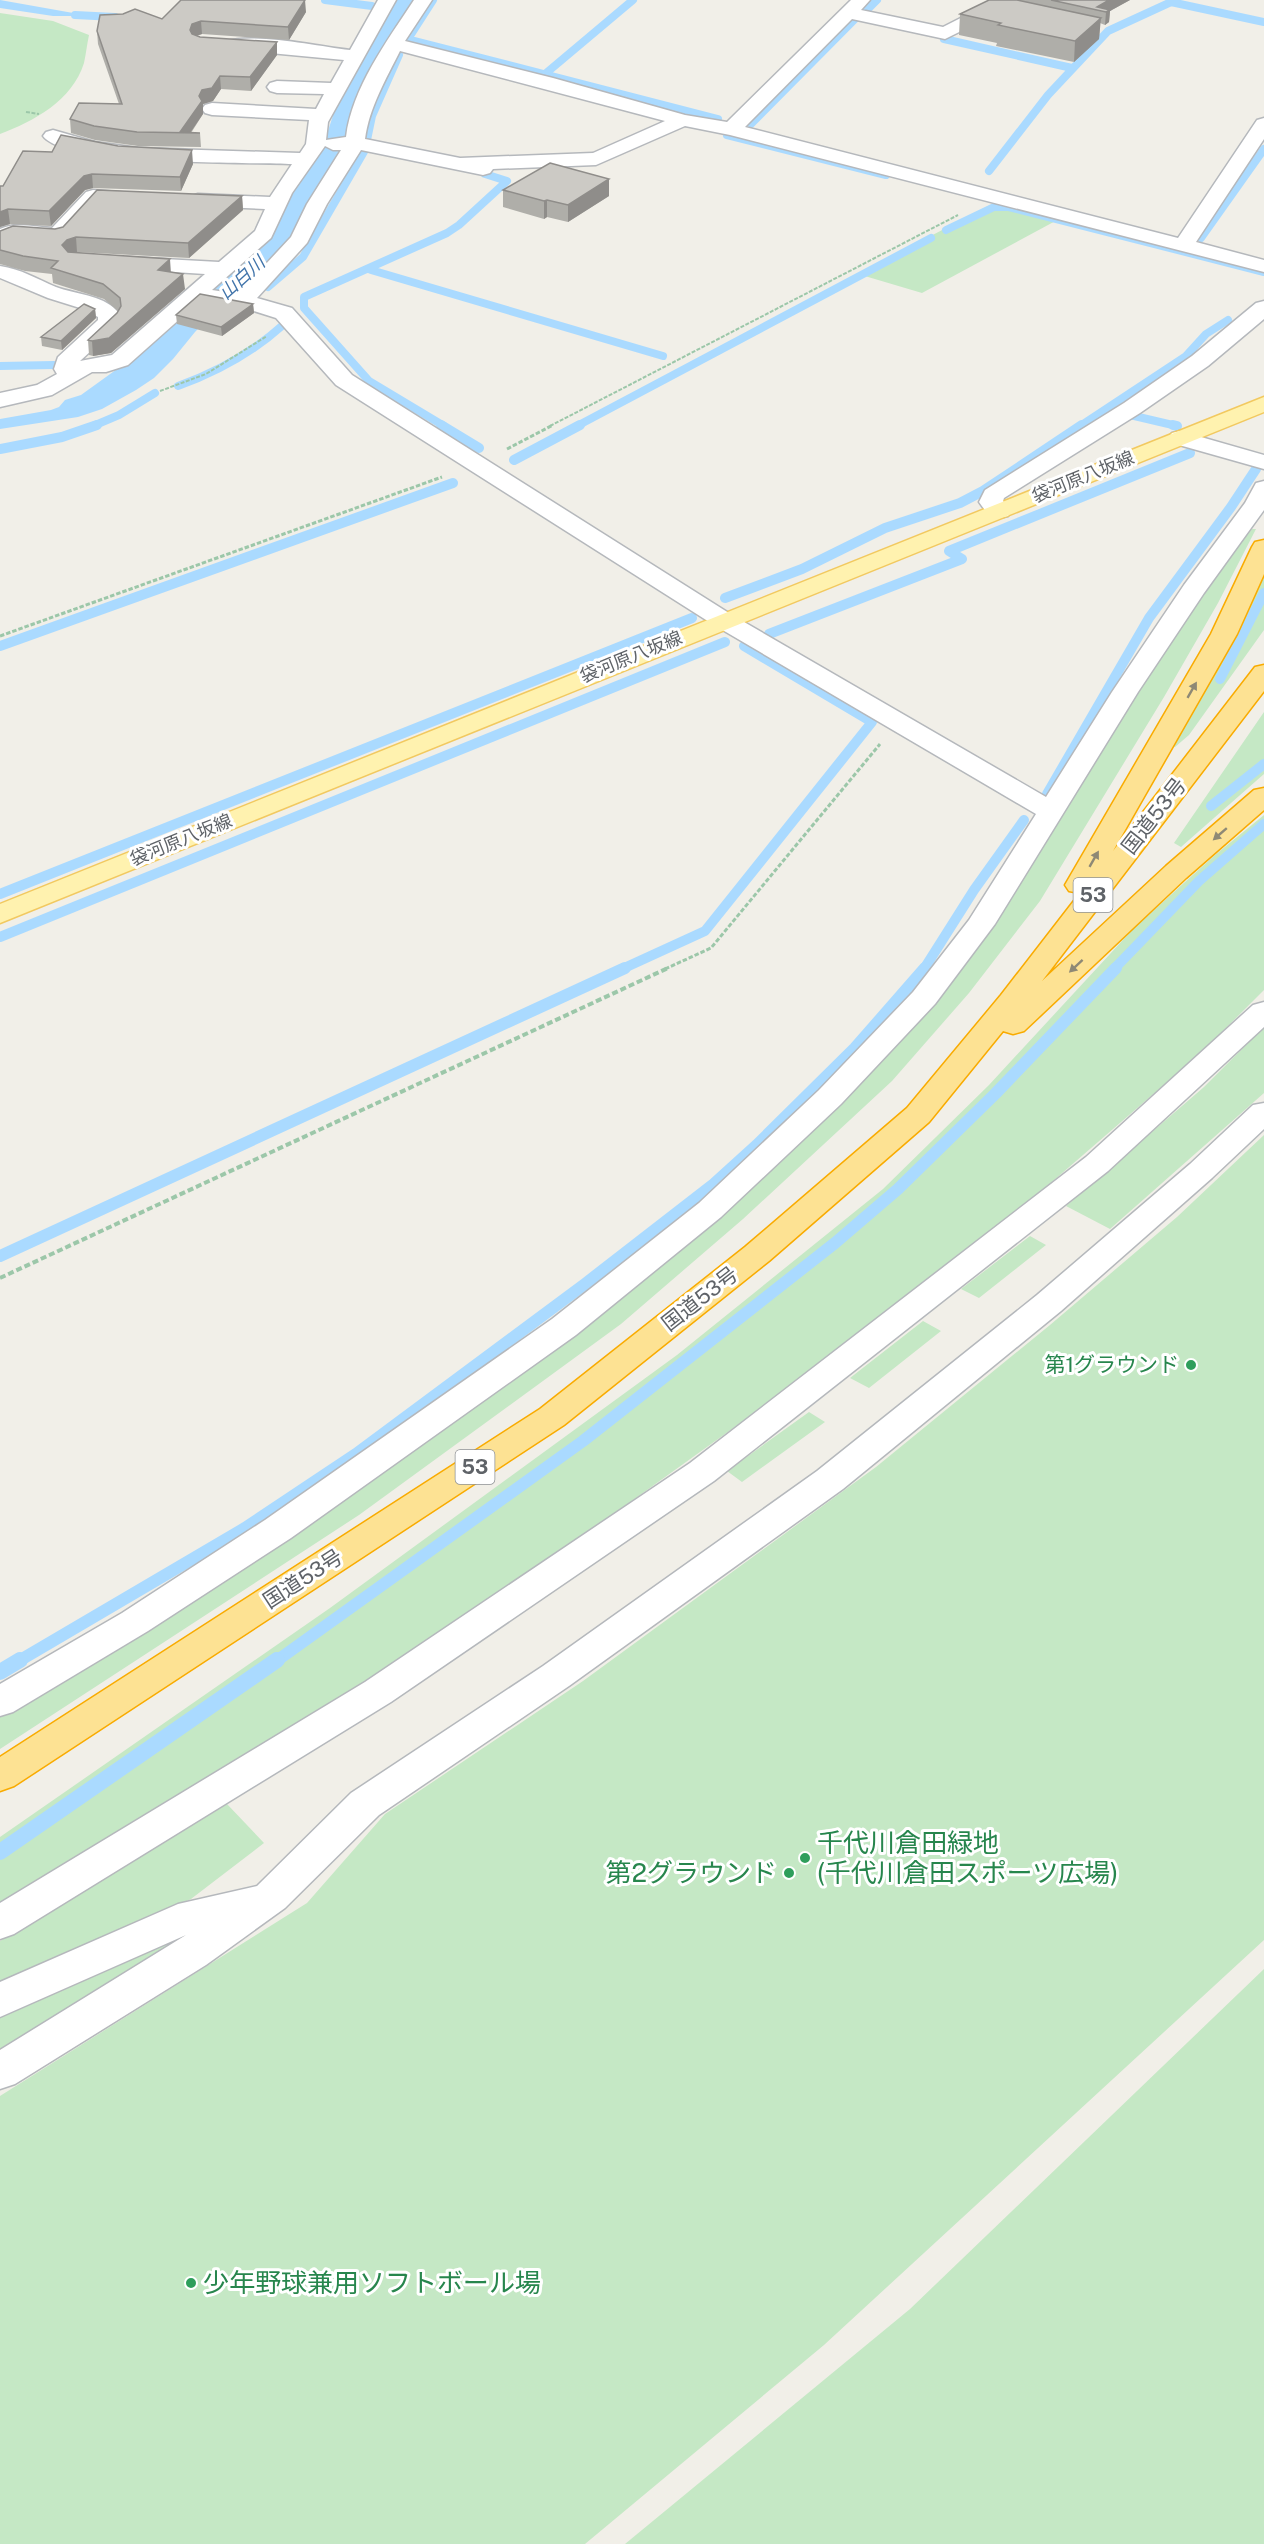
<svg xmlns="http://www.w3.org/2000/svg" width="1264" height="2544" viewBox="0 0 1264 2544" font-family="'Public Sans','Noto Sans JP',sans-serif">
	<style>
		.green { fill: #c5e8c5 }
		.water { fill: #aadaff }
		.lines { fill: none; stroke-linecap: round; stroke-linejoin: round }
		.stream-far3 { stroke: #aadaff; stroke-width: 8 }
		.stream-far2 { stroke: #aadaff; stroke-width: 10 }
		.stream-far1 { stroke: #aadaff; stroke-width: 12 }
		.stream { stroke: #aadaff; stroke-width: 16 }
		.minor-casing { stroke: #b5b8bc; stroke-width: 3 }
		.major-casing { stroke: #f2c960; stroke-width: 3 }
		.highway-casing { stroke: #f9ab00; stroke-width: 3 }
		.path-far2 { stroke: #9cc7a9; stroke-width: 2; stroke-dasharray: 4 1.5; stroke-linecap: butt }
		.path-far1 { stroke: #9cc7a9; stroke-width: 3; stroke-dasharray: 4.5 2; stroke-linecap: butt }
		.path { stroke: #9cc7a9; stroke-width: 4; stroke-dasharray: 6 3; stroke-linecap: butt }
		.minor { fill: #fff; fill-rule: evenodd }
		.major { fill: #fff2af; fill-rule: evenodd }
		.highway { fill: #fde293; fill-rule: evenodd }
		.wall { fill: #afaea9 }
		.shaded-wall { fill: #8f8d8a }
		.building { fill: #cccac5; stroke: #8f8d8a; stroke-width: 1.5 }
		.oneway { fill: #8e8975 }
		.leisure-dot { fill: #2e9e5b; stroke: #fff; stroke-width: 2 }
		.labels { text-anchor: middle; stroke-width: 6; stroke-linejoin: round; paint-order: stroke }
		.far-water-label { font-size: 18px; font-style: italic; fill: #4174aa; stroke: #fff }
		.far-street-label { font-size: 18px; fill: #5f6368; stroke: #fff }
		.shield { fill: #fff; stroke: #8f9295; stroke-width: 1.5 }
		.shield-label { font-size: 20px; font-weight: bold; fill: #5f6368 }
		.street-label { font-size: 21px; fill: #5f6368; stroke: #fff }
		.leisure-label { font-size: 21px; fill: #27864d; stroke: #fff; text-anchor: end }
		.near-leisure-label { font-size: 26px; fill: #27864d; stroke: #fff; text-anchor: start }
	</style>
	<rect width="100%" height="100%" fill="#f1efe8"/>
	<path class="green" d="M0,13l53,8 36,14c-2,9 -3,19 -5,28 -12,38 -50,58 -84,71z
		M1001,203l60,15 -139,75 -64,-19 132,-69z
		M1252,529h4l-38,74 -54,94 -124,204 -71,92 -77,88 -149,138 -122,105 -262,191 -359,234v-33l97,-58 440,-298 101,-76 73,-59 70,-63 80,-79 126,-153 72,-110 30,-53 105,-166z
		M1264,573v57l-75,105 -14,12 -3,-1z
		M1264,712v62l-83,73 -7,-4z
		M1264,815v175l-61,61 -165,143 -108,87 -166,125 -259,186 -102,67 -403,250v-72l330,-229 347,-253 206,-166 106,-104 145,-157 81,-73z
		M1264,1027v66l-154,136 -44,-23 138,-119z
		M1264,1135v805l-440,405 -239,199h-585v-448l307,-193 78,-89 198,-133 293,-214 174,-142 127,-108z
		M1030,1236l16,9 -67,53 -18,-9z
		M923,1321l18,10 -72,57 -19,-10z
		M809,1412l16,10 -83,60 -15,-11z
		M227,1804l37,39 -73,56 -191,87v-45z
		M203,1924l-203,128v-40z
		M1264,1969v575h-639l285,-235z"/>
	<path class="water" d="M0,0l90,16h-37l-53,-8z
		M396,0h17l-30,48 -39,99 -66,110 -55,46 -28,29 -22,27 -19,19 -18,12 -34,19 -24,8 -78,12v-10l51,-9 8,-3 6,-7 16,-5 50,-36 137,-121 9,-13 6,-20 43,-68 13,-40z"/>
	<g class="lines">
		<path class="stream-far3" d="M325,0l47,6
			M866,11l11,-11
			M75,15l40,2
			M944,39l128,29
			M411,40l307,79
			M406,42l27,-42
			M545,74l88,-74
			M751,124l105,-106
			M727,135l159,40
			M367,140l5,-24 27,-61
			M989,171l59,-76 60,-64 63,-29 93,20
			M946,230l48,-23h15l255,65
			M1201,238l63,-89
			M371,270l292,86
			M268,287l35,-30 62,-107
			M0,366l54,-1
			M178,386c39,-14 74,-33 105,-61
			M1130,415l47,11
			M93,426l26,-11 36,-22
			M444,426l-75,-45 -65,-73v-11l143,-64 12,-8 48,-44 -22,-7
			M577,426l354,-188
			M1080,426l106,-70 20,-22 22,-14"/>
		<path class="stream-far2" d="M441,425l38,23
			M1173,425l4,1
			M0,449l62,-12 35,-12
			M514,460l66,-35
			M725,598l77,-29 83,-41 75,-25 23,-12 99,-66
			M769,634l193,-75 -13,-8 241,-98
			M0,646l453,-163
			M1220,679l44,-86
			M1047,794l102,-176 82,-111 25,-38
			M1211,806l53,-42
			M0,894l692,-276
			M0,937l725,-295
			M622,969l83,-38 167,-209 -128,-76
			M924,969l50,-79 50,-70
			M1114,969l85,-88 65,-57"/>
		<path class="stream-far1" d="M0,1256l625,-288
			M17,1662l228,-134 111,-74 229,-170 129,-100 43,-39 98,-97 70,-80
			M275,1662l308,-221 252,-198 63,-54 97,-95 121,-126"/>
		<path class="stream" d="M0,1672l20,-12
			M0,1852l277,-192"/>
		<defs>
			<path id="minor" d="M378,0h18l-68,122 -2,18 20,-3c6,-49 41,-96 68,-137h18l-27,41 148,37 132,37 42,7 124,-122h19l-9,10 82,17 53,-27h23l-3,4 -71,35 -93,-20 -107,108 433,111 79,-118 7,-2v21l-68,103 68,18v12l-534,-137 -45,-9 -89,39 -103,4 -3,4 -7,2 -122,-25 -34,54 -20,39 -50,55 35,10 60,67 380,240 314,182 66,-105 72,-107 61,-82 11,-20 8,-2v29l-60,83 -66,99 -143,232 -60,80 -94,100 -120,113 -145,118 -285,203 -143,93 -135,81 -13,4v-32l122,-71 143,-93 287,-201 147,-116 120,-113 94,-98 56,-72 67,-106 -322,-189 -378,-240 -60,-67 -35,-11 -41,-6 -72,64 -22,7h-14l-40,23 -52,12v-14l37,-8 20,-11 -3,-5 4,-12 40,-37v-3l-18,-9 -32,-10 -48,-20v-12c21,3 37,13 56,21 19,7 46,8 60,23 6,5 5,11 1,17l-37,34 32,-6 93,-81 -78,-5 -7,-2 -4,-4 4,-4 7,-2 92,5 36,-31 10,-22 -67,-3 -7,-2 -3,-4 3,-4 7,-2 72,3 22,-33c-41,-2 -228,2 -249,-28l3,-4 7,-2 42,12 43,6 162,5 6,-9 3,-24 -97,-5 -7,-2 -3,-4 3,-4 7,-2 104,6 8,-15 -47,-1 -7,-2 -3,-4 3,-4 7,-2 54,2 13,-23 -118,-11 -2,-4 2,-4c32,-8 90,5 124,9zM400,51l265,70 -72,32 -133,5 -95,-19c4,-31 21,-60 35,-88zM325,146l8,4h8l-34,54 -16,33 -53,57 -26,-4 59,-52 21,-45z
				M93,190l48,4 3,4 -3,4h-43l-34,37 -7,2 -43,-3 -14,6v-15c15,-7 35,-2 52,-1l34,-36z
				M1264,301v18l-56,47 -68,47 -136,85 -1,3 8,10 -3,5c-15,4 -21,-2 -29,-14l6,-12 139,-87 68,-47 64,-53z
				M1180,431l84,24v14l-92,-26 -4,-5 4,-5z
				M1264,1002v25l-156,144 -394,310 -323,221 -377,232 -14,5v-36l365,-221 325,-219 396,-306 167,-152z
				M1264,1103v26l-52,49 -151,133 -218,178 -274,197 -190,129 -94,93 -79,57 -191,119 -15,5v-39l186,-115 -186,82v-35l178,-78 79,-18 94,-93 192,-127 274,-195 220,-176 153,-131 63,-59z"/>
			<path id="major" d="M1264,397v15l-1264,511v-19z"/>
			<path id="highway" d="M1264,540v34l-27,60 -124,217 142,-184 9,-2v26l-222,290 124,-115 88,-76 10,-2v22l-78,68 -162,153 -11,3 -10,-3 -74,91 -160,139 -205,164 -550,361 -14,5v-34l540,-348 205,-162 162,-139 94,-113 79,-102 -11,-2 -4,-6 146,-251 41,-87 3,-5z"/>
		</defs>
		<use href="#minor" class="minor-casing"/>
		<use href="#major" class="major-casing"/>
		<use href="#highway" class="highway-casing"/>
		<path class="path-far2" d="M26,112l13,2
			M160,391l46,-17 61,-38
			M550,426l408,-211"/>
		<path class="path-far1" d="M507,449l46,-24
			M0,636l442,-159
			M665,969l46,-21 169,-204"/>
		<path class="path" d="M0,1278l668,-310"/>
		<use href="#minor" class="minor"/>
		<use href="#major" class="major"/>
		<use href="#highway" class="highway"/>
	</g>
	<path class="wall" d="M989,0h141l-20,11 -1,11 -4,3 -5,-2 -1,16 -25,23 -78,-16 1,-3 -38,-8 1,-21z
		M306,12l-17,28 -87,-6 -6,2 81,19 -26,36 -30,-2 -8,12 -10,3v10l-12,19h9l1,14 -63,-1 -43,-6 -24,-7 -1,-14 49,-15 -21,-60 -1,-13 65,-12z
		M23,151l170,13 -12,27 -88,-3 -8,2 -34,36 -41,-2 -10,3v-41h3z
		M609,179v17l-41,26 -21,-5 -3,2 -41,-12v-17z
		M242,196l1,14 -54,48 -113,-6 95,20 14,17 -74,64 -18,3 -4,-1 -1,-15 29,-27 1,-2 -14,-12 -51,-16 -1,-9 -27,-3 -25,-7v-33l55,-2z
		M253,304l1,9 -32,23 -45,-12 -1,-9z
		M95,309l1,9 -34,32 -20,-4 -1,-9z"/>
	<path class="shaded-wall" d="M305,0l1,12 -17,28 -1,-13z
		M1109,0h21l-20,11 -1,11 -4,3 1,-13 -9,-5z
		M1101,18l-2,21 -25,23 1,-21z
		M201,21l1,13 -9,3 -3,-7 2,-6z
		M277,42v13l-26,36 -1,-14z
		M220,76l1,13 -8,12 -10,3v10l-13,19h-10l22,-43z
		M192,150l1,14 -12,27 -1,-14z
		M92,174l1,14 -8,2 -34,36 -2,-15 35,-35z
		M609,179v17l-41,26v-17z
		M242,196l1,14 -54,48 -1,-15z
		M547,200v17l-3,2v-18z
		M8,209l2,15 -10,3v-15z
		M76,237l1,15 -9,2 -6,-9 5,-5z
		M170,259l1,15 -13,-4z
		M183,274l2,15 -74,64 -18,3 -1,-15z
		M253,304l1,9 -32,23 -1,-9z
		M95,309l1,9 -34,32 -1,-9z"/>
	<path class="building" d="M181,0h124l-17,27 -87,-6 -9,3 -2,6 2,4 8,3 77,5 -27,35 -30,-1 -8,12 -10,2 -3,6 3,5 -22,31 20,1 -63,-1 -43,-6 -24,-7 9,-16 43,1 -25,-73 3,-16 23,-1 12,-5 27,10z
		M989,0h28l84,18 -26,23 -77,-16 3,-2 -41,-9z
		M1051,0h58l-12,7 13,3 -4,2z
		M61,135l57,11 74,4 -12,27 -88,-3 -8,2 -35,35 -41,-2 -8,3v-26h3l20,-35 29,1z
		M550,163l59,16 -41,26 -21,-5 -3,1 -41,-11z
		M97,190l145,6 -54,47 -112,-6 -9,3 -5,5 6,7 102,7 -12,11 25,4 -74,64 -17,3 -4,-1 29,-27 4,-7 -1,-8 -17,-14 -52,-16 7,-7 -35,-5 -23,-6v-19l13,-5 42,3 8,-2z
		M200,294l53,10 -32,23 -45,-12z
		M84,304l11,5 -34,32 -20,-4z"/>
	<defs><path id="oneway-solid" d="M-6-.8H1V-3.2L6.5 0L1 3.2V.8H-6Z" transform="scale(1.5)"/></defs>
	<g class="oneway">
		<use href="#oneway-solid" transform="translate(1192 690) rotate(-60)"/>
		<use href="#oneway-solid" transform="translate(1220 834) rotate(139)"/>
		<use href="#oneway-solid" transform="translate(1094 859) rotate(-60)"/>
		<use href="#oneway-solid" transform="translate(1076 966) rotate(137)"/>
	</g>
	<g class="leisure-dot">
		<circle cx="1191" cy="1365" r="6"/>
		<circle cx="805" cy="1858" r="6"/>
		<circle cx="789" cy="1873" r="6"/>
		<circle cx="191" cy="2283" r="6"/>
	</g>
	<g class="labels">
		<g class="far-water-label">
			<text transform="translate(242 278) rotate(-42)" y="6">山白川</text>
		</g>
		<g class="far-street-label">
			<text transform="translate(1083 477) rotate(-22)" y="6">袋河原八坂線</text>
			<text transform="translate(631 657) rotate(-22)" y="6">袋河原八坂線</text>
			<text transform="translate(181 840) rotate(-22)" y="6">袋河原八坂線</text>
		</g>
		<g class="shield">
			<rect x="1073.5" y="878" width="39" height="34" rx="4.5"/>
			<rect x="455.5" y="1450" width="39" height="34" rx="4.5"/>
		</g>
		<g class="shield-label">
			<text x="1093" y="902">53</text>
			<text x="475" y="1474">53</text>
		</g>
		<g class="street-label">
			<text transform="translate(1154 816) rotate(-52)" y="7">国道53号</text>
			<text transform="translate(700 1299) rotate(-38)" y="7">国道53号</text>
			<text transform="translate(303 1579) rotate(-33)" y="7">国道53号</text>
		</g>
		<g class="leisure-label">
			<text x="1179" y="1372">第1グラウンド</text>
		</g>
		<g class="near-leisure-label">
			<text x="817" y="1852">千代川倉田緑地<tspan x="817" dy="30">(千代川倉田スポーツ広場)</tspan></text>
			<text x="777" y="1882" text-anchor="end">第2グラウンド</text>
			<text x="203" y="2292">少年野球兼用ソフトボール場</text>
		</g>
	</g>
</svg>
